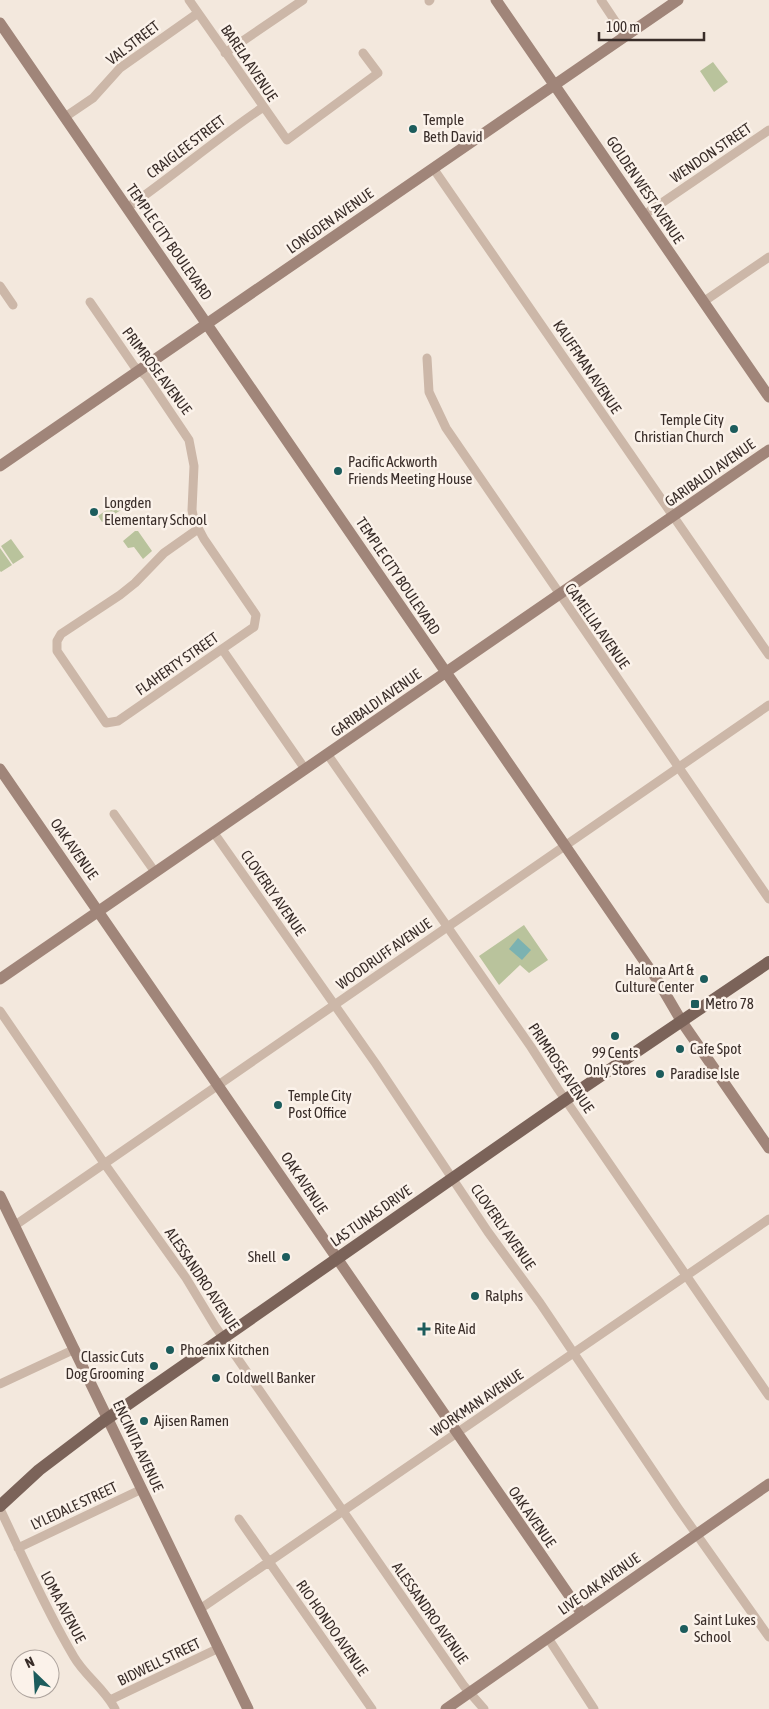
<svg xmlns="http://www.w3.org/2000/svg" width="769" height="1709" viewBox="0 0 769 1709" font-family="'Asap Condensed',sans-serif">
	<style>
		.green { fill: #b9c39c }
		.water { fill: #7bb2b1 }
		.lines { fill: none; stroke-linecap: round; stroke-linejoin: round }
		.street { stroke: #ccb7a8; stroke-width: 9 }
		.secondary { stroke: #a08579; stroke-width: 11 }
		.primary { stroke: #7b6359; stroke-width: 12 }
		.poi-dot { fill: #1c5c5c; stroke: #fbf2ea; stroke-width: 2 }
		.labels { text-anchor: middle; stroke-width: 5; stroke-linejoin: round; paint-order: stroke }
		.street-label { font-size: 15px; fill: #392d29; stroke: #fbf2ea }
		.poi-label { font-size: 15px; fill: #392d29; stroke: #fbf2ea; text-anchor: start }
	</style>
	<rect width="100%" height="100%" fill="#f3e8dd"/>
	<path class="green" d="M713,62l15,20 -14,10 -14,-21z
		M118,502l3,8 -19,12 -4,-6z
		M135,531h3l14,20 -9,8 -9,-12 -6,1 -5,-7z
		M11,539l13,18 -11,7 -12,-18z
		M0,548l12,17 -11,7 -1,-1z
		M524,925l24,35 -19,13 -9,-8 -21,20 -20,-29z"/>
	<path class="water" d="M518,938l13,12 -9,10 -13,-11z"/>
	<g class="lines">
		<path class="street" d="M189,0l98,140 91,-67 -15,-20
			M601,0l24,36
			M429,1l1,-1
			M225,53l78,-53
			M65,117l28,-19 27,-30 78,-55
			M433,168l336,487
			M127,208c46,-32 89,-69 135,-100
			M644,215l125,-85
			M0,286l13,19
			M90,302l44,64 12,10 43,64 5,26 -2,44 2,10 10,19 52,76 -2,12 -136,94 -12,2 -49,-72v-10l4,-7 59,-39 15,-12 29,-30 34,-24
			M703,302l66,-45
			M427,358l2,34 17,36 323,471
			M222,649l83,120
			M328,755l203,292 27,42 211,307
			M114,814l41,58
			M214,833l162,231 112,168 52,71 138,205 91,129
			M0,1011l104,152 82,115 29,48 249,360 20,23
			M14,1226l755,-521
			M0,1384l75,-35
			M0,1509c24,50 46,101 74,148 11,19 31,32 41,52
			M239,1519l133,190
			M18,1548l124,-59
			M200,1609l569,-390
			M548,1638l46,71
			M110,1700l109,-52"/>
		<path class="secondary" d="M496,0l273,397
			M0,23l658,958 24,41 87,126
			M0,466l678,-466
			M0,769l582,845
			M0,979l769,-529
			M0,1196l248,513
			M446,1709l323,-225"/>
		<path class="primary" d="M0,1506l39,-36 62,-47 464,-323 204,-138"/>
	</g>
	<g class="poi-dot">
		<circle cx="413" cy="129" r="5"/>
		<circle cx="734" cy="429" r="5"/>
		<circle cx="338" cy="471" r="5"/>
		<circle cx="94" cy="512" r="5"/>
		<circle cx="704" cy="979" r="5"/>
		<rect x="690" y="999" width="10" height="10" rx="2.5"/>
		<circle cx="615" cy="1036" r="5"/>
		<circle cx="680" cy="1049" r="5"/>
		<circle cx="660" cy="1074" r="5"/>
		<circle cx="278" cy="1105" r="5"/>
		<circle cx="286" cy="1257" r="5"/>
		<circle cx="475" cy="1296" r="5"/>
		<path d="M421.5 1321.5h5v5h5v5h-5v5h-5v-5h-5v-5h5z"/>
		<circle cx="170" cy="1350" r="5"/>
		<circle cx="154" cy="1366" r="5"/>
		<circle cx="216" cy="1378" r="5"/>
		<circle cx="144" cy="1421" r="5"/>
		<circle cx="684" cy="1629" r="5"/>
	</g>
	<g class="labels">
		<g class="street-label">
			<text transform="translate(133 43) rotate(-37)" y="5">VAL STREET</text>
			<text transform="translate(249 63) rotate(56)" y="5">BARELA AVENUE</text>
			<text transform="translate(186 147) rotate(-37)" y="5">CRAIGLEE STREET</text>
			<text transform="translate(711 153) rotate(-34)" y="5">WENDON STREET</text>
			<text transform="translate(645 190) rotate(56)" y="5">GOLDEN WEST AVENUE</text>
			<text transform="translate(330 221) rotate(-35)" y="5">LONGDEN AVENUE</text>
			<text transform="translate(169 242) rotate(55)" y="5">TEMPLE CITY BOULEVARD</text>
			<text transform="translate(587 367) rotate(56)" y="5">KAUFFMAN AVENUE</text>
			<text transform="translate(157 371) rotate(53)" y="5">PRIMROSE AVENUE</text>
			<text transform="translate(710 473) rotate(-35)" y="5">GARIBALDI AVENUE</text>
			<text transform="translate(398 576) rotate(56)" y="5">TEMPLE CITY BOULEVARD</text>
			<text transform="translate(597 626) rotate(55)" y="5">CAMELLIA AVENUE</text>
			<text transform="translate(177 664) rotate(-35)" y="5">FLAHERTY STREET</text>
			<text transform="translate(376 703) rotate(-35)" y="5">GARIBALDI AVENUE</text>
			<text transform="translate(74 849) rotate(55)" y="5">OAK AVENUE</text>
			<text transform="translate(273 893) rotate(55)" y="5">CLOVERLY AVENUE</text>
			<text transform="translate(384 954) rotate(-35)" y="5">WOODRUFF AVENUE</text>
			<text transform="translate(561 1068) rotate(56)" y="5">PRIMROSE AVENUE</text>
			<text transform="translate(304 1183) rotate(56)" y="5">OAK AVENUE</text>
			<text transform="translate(371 1216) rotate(-35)" y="5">LAS TUNAS DRIVE</text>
			<text transform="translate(503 1227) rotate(55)" y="5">CLOVERLY AVENUE</text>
			<text transform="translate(202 1279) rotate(56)" y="5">ALESSANDRO AVENUE</text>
			<text transform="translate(477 1403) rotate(-34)" y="5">WORKMAN AVENUE</text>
			<text transform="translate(138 1446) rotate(65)" y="5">ENCINITA AVENUE</text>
			<text transform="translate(74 1506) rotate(-25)" y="5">LYLEDALE STREET</text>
			<text transform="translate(532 1517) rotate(55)" y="5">OAK AVENUE</text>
			<text transform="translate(599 1584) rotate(-35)" y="5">LIVE OAK AVENUE</text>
			<text transform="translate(63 1607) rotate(62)" y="5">LOMA AVENUE</text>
			<text transform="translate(430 1613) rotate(55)" y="5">ALESSANDRO AVENUE</text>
			<text transform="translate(332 1628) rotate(55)" y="5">RIO HONDO AVENUE</text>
			<text transform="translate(159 1662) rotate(-26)" y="5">BIDWELL STREET</text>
		</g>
		<g class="poi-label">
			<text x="423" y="125">Temple<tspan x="423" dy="17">Beth David</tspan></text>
			<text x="724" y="425" text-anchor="end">Temple City<tspan x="724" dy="17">Christian Church</tspan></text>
			<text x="348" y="467">Pacific Ackworth<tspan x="348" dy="17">Friends Meeting House</tspan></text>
			<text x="104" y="508">Longden<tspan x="104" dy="17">Elementary School</tspan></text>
			<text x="694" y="975" text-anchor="end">Halona Art &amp;<tspan x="694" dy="17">Culture Center</tspan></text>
			<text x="705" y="1009">Metro 78</text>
			<text x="690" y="1054">Cafe Spot</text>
			<text x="615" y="1058" text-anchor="middle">99 Cents<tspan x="615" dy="17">Only Stores</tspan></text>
			<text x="670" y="1079">Paradise Isle</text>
			<text x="288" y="1101">Temple City<tspan x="288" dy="17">Post Office</tspan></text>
			<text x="276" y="1262" text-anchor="end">Shell</text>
			<text x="485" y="1301">Ralphs</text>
			<text x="434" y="1334">Rite Aid</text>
			<text x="180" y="1355">Phoenix Kitchen</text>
			<text x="144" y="1362" text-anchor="end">Classic Cuts<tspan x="144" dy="17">Dog Grooming</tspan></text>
			<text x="226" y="1383">Coldwell Banker</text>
			<text x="154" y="1426">Ajisen Ramen</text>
			<text x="694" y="1625">Saint Lukes<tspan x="694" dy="17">School</tspan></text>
		</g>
	</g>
	<g transform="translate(35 1674) rotate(335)"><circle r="24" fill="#fbf2ea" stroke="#ada39d"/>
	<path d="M0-4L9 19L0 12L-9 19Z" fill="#1c5c5c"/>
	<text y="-8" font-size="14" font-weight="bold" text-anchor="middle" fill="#392d29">N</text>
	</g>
	<path d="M599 32v8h105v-8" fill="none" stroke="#392d29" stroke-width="2.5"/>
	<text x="606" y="32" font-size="15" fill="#392d29" stroke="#fbf2ea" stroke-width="4" paint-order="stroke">100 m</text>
</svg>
